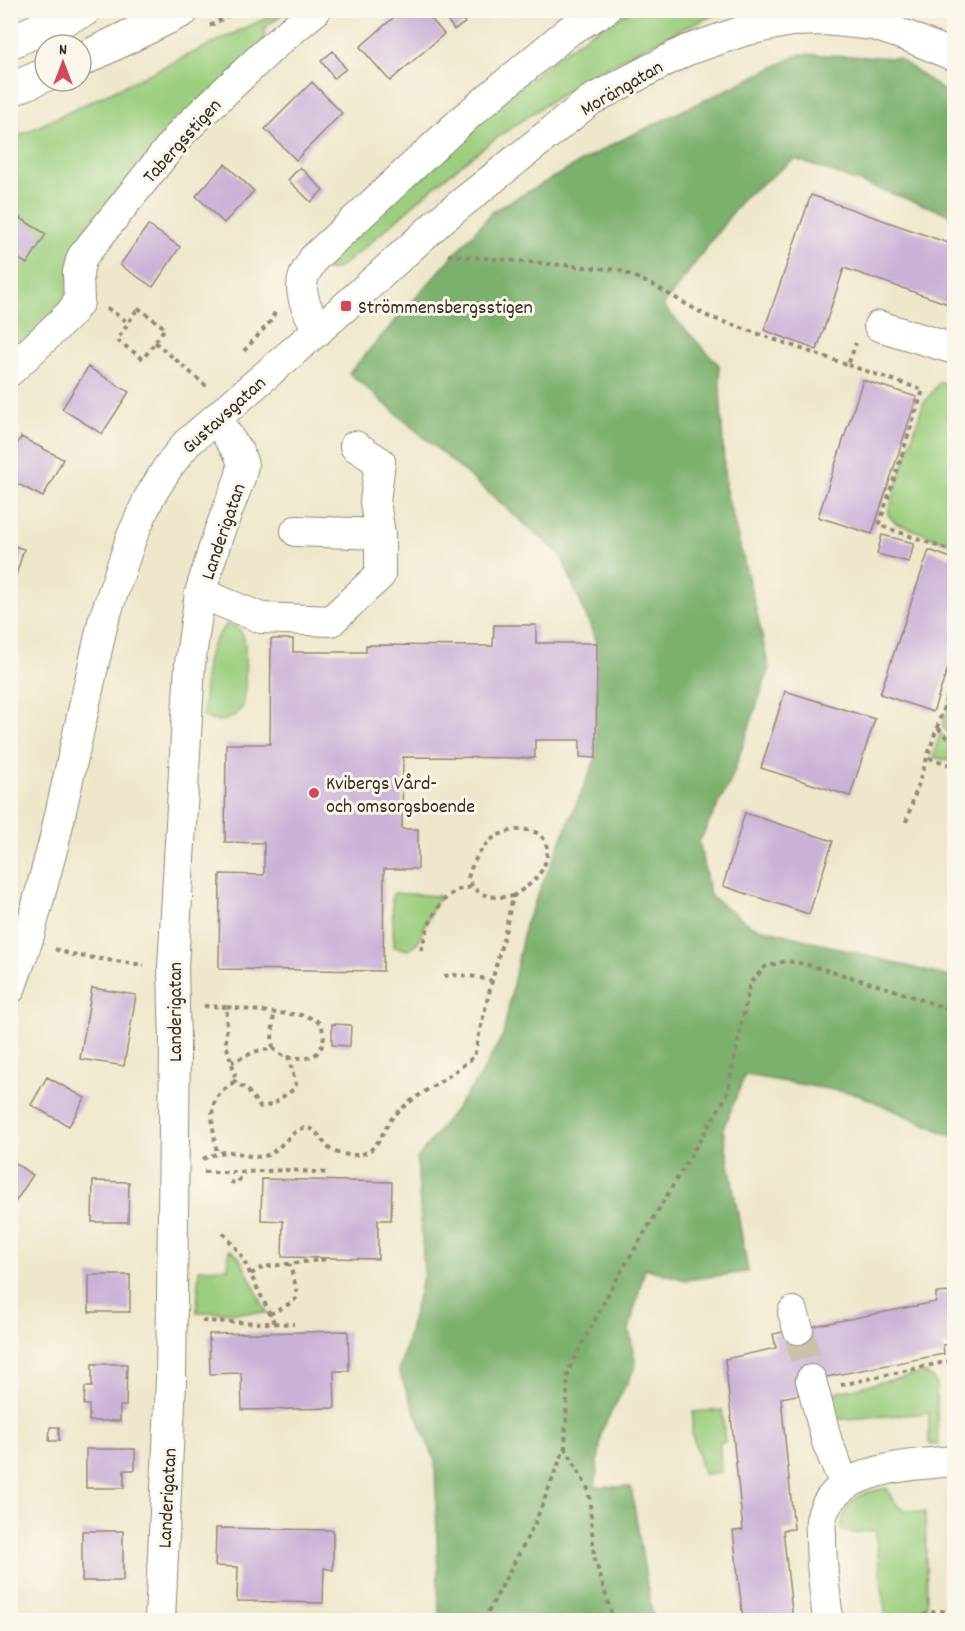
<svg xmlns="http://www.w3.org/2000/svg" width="965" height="1631" viewBox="0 0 965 1631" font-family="Dekko,sans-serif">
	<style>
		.green { fill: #9bce7e; stroke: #6b7c4e; stroke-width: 1.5 }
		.forest { fill: #7cb16d; stroke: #5c6e46; stroke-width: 1.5 }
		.building { fill: #cab1d7 }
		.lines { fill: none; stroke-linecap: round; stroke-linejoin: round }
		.minor-tunnel { stroke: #cac1a8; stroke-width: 30; stroke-dasharray: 30 15; stroke-linecap: butt }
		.minor-casing { stroke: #948874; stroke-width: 32 }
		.highway-casing { stroke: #948874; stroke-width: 35 }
		.path { stroke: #948874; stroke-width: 4; stroke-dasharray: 4.5 4.5; stroke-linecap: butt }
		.minor { stroke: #fff; stroke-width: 30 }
		.highway { stroke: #fff; stroke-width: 33 }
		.poi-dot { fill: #d1495b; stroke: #fbf7ec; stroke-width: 2 }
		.labels { text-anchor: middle; stroke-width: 6; stroke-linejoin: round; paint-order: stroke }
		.street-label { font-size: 20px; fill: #3b2a1e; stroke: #fbf7ec }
		.poi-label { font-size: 20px; fill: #3b2a1e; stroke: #fbf7ec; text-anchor: start }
	</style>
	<rect width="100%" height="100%" fill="#fbf7ec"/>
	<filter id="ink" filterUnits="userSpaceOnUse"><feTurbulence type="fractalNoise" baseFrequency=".0167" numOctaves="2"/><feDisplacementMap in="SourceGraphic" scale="12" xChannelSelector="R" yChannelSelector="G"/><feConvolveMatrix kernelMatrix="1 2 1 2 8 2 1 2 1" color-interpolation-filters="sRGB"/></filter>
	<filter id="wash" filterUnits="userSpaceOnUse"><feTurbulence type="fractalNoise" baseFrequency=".008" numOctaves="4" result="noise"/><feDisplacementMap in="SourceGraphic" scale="24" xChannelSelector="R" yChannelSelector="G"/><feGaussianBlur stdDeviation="1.35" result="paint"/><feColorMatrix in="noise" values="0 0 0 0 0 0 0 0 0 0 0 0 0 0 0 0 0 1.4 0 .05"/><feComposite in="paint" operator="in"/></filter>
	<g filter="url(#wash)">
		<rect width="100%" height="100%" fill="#eee7cb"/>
		<path class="green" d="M278,11h29l-13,8 -9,-7 -20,16 -1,12 -200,259 -53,61 -1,-220 256,-122z
			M631,11h93c-99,40 -194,98 -277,165 -37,30 -70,63 -108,92 -5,3 -12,4 -16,-1l105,-103 127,-106 37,-26z
			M950,382l4,1v162l-58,-22 -7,-7 -1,-3 35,-109 16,-21z
			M227,624c8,1 15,6 17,15 2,9 2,58 -1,66 -6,15 -29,21 -40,10 2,-20 1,-49 8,-67 4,-9 10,-17 16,-24z
			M954,687v52l-12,-13z
			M940,733l14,14v15l-21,-5z
			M394,893l45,3 1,1 -8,13 -14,31 -9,9 -15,-3 -2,-50z
			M229,1250l6,3 4,4 28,56 -70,-1 2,-43 29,-1z
			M921,1373c8,1 12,4 15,11l2,60 -6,1 -3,-2v-30l-97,7 -7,-25z
			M722,1410l3,32h-5l1,31 -18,1 -11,-41 1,-21z
			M887,1488c7,21 18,24 38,24l2,94 -10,5 -11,9h-20l-11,-90 -21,3 -11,-2 -2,-3c4,-29 20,-36 46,-40z
			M941,1614h13v6h-35l9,-4z"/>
		<path class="forest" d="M918,11h36v13z
			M801,54l97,4 56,40v118l-159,-57 -51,38 -81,109 56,59 6,122 31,122 13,60 -38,111 -32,62 11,54 42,30 202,52v159l-97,-43 -112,-19 -22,54 25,143 -63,8 -40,-12 -16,62 7,36 -34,64 -7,57h36l22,133h-214l-4,-159 -36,-89 25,-100 -7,-113 62,-81 24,-43 22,-110 71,-167 1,-115 -36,-88 -212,-182 144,-162 120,-67z"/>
		<g id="blocks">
			<path class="building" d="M402,10h22l20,24 -54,47 -30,-34z
				M453,10h2l10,13 -11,7 -9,-13z
				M333,51l13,18 -12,9 -13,-17z
				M312,82l30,31 -46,47 -31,-31z
				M225,164l29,27 -30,32 -28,-27z
				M300,167l23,23 -12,12 -23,-22z
				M811,195l143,50v61l-110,-38 -27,82 -53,-20z
				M15,215l31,19 -19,30 -17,-11v-31z
				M148,225l32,22 -27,40 -33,-22z
				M88,367l41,25 -27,42 -40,-25z
				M863,380l54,17 -45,137 -54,-17z
				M21,437l42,22 -20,38 -33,-17v-34l5,2z
				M882,535l32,8 -5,19 -32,-8z
				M10,545l14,4 -13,43h-1z
				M929,550l25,9v91l-21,62 -53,-18z
				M494,625h42v18h61l-1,115 -16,-1v-17h-45v18l-132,-1 -1,72h16v40h-34l-1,102 -164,-2 1,-95 44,1v-32l-39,-1 1,-98h44l1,-105h22v13h73v-7l127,1z
				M785,691l90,28 -25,77 -89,-28z
				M745,813l88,28 -24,73 -86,-28z
				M92,988l44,7 -12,71 -44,-7z
				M332,1024l19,1 -1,21 -18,-1z
				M47,1077l38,21 -16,28 -38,-21z
				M10,1160l23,15 -23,35z
				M262,1179l130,3 -1,38h-13v39l-96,-2 1,-36 -22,-1z
				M93,1181l36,1 -1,40h-36z
				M89,1275h41v37h-41z
				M954,1292v53h-11l1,9 -139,27 2,12 -26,5 13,131 -11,1 10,90h-50l-10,-89 10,-1 -18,-171 51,-11 -3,-14 163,-32v-9z
				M348,1331l1,40h-15l1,37 -93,2 -1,-37 -31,1 -1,-40z
				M92,1364h35l-1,42h-6v15h-31v-16h-5l1,-18h7z
				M50,1427h9v14h-10z
				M86,1449h49v21h-11v18h-38z
				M216,1528l117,2v40l-9,-2 -1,35 -86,-2 1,-34 -23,-1z
				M82,1531h41v50h-41z"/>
		</g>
	</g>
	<g filter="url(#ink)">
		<use href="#blocks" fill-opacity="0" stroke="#948874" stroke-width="1.5"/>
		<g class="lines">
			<path class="minor-tunnel" d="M798,1329l13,51"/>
			<defs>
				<path id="minor" d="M879,326l75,23
					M318,331c-8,-17 -21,-37 -14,-55 2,-6 7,-12 10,-18l153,-142 103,-86 35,-20
					M10,371l59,-56 10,-13 -1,-30 4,-15 100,-125 91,-86 43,-36
					M355,446l25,16 -5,40 5,32
					M200,593l61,25 70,3 49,-46v-41l-84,-3
					M10,989l18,-50 26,-97 49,-220 29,-86 17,-38 19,-31 18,-23 160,-138 96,-87 149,-119 94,-49 58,-20 47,-10 36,-1 48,5 33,11 47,20
					M793,1312l5,17
					M811,1380l16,62 18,43
					M160,1620l11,-239 4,-337 -2,-77 17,-303 10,-71 18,-58 22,-57 3,-13 -4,-12 -7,-10 -7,-11 -11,-12
					M828,1620c-3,-27 -7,-54 -7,-82 0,-6 -1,-13 0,-18 10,-53 92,-55 133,-59"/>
				<path id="highway" d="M10,42l74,-32
					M81,60l102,-50
					M10,90l35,-15"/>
			</defs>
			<use href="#minor" class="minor-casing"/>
			<use href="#highway" class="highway-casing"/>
			<path class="path" d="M210,26l28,-16
				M448,255l171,15 36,16 52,30 141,49 8,-22
				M107,308l22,15
				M138,308l27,20 -22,31 -26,-19z
				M155,342l50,43 -2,2
				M244,351l26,-29 6,-12
				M848,365l75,25 -44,135 75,27
				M938,728l16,16
				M929,758l25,8
				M906,822l48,-146
				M55,949l17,6 72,10
				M421,950c6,-22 14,-49 37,-60 4,-2 9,-2 14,-3
				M444,976c17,-2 32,0 48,5
				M204,1006l23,1 -1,37 9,30 -3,10c-6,4 -14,10 -17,17 -6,15 0,37 2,53
				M227,1007c16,2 33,4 50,6 12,1 26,1 37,6 16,8 12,40 -11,39 -11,0 -23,-1 -30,-10l-16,3 -25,11
				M273,1048l-1,-8 2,-28
				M233,1080l15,11 12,16 11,-2 23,-16 2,-5 -8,-28
				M203,1159c9,-4 17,-7 27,-7 14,1 26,9 40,2 11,-6 25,-27 36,-26 13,1 15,14 24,21 8,6 25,8 35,4 15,-6 18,-25 28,-36 15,-16 33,-26 51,-38 11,-7 20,-15 30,-22 9,-42 20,-84 31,-125 2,-8 6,-31 9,-36 2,-3 8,-6 11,-8 11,-8 21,-20 22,-34 3,-31 -38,-28 -55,-15 -12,10 -20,24 -24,39 9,21 26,20 46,18
				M204,1172h40l42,-2 44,3
				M230,1182l7,1 7,-10
				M223,1233l17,20 35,71
				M251,1274l12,-7 65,-8
				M270,1314c6,-3 23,-11 26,-16 3,-5 -5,-27 -6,-34
				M202,1321l92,3
				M841,1385l113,-25
				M565,1447l24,44 5,65 17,56 1,8
				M484,1620l51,-97 30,-76 3,-76 44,-84 115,-192 23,-112 15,-16 21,-6 19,3 83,24 63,22 3,-1
				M915,1620c11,-9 26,-9 39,-9"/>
			<use href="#minor" class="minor"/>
			<use href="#highway" class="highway"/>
		</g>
	</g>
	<g class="poi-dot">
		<rect x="340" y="300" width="12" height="12" rx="3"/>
		<circle cx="314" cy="793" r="6"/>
	</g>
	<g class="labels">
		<g class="street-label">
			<text transform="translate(621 87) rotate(-30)" y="7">Morängatan</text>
			<text transform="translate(181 140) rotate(-48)" y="7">Tabergsstigen</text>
			<text transform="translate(223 414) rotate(-42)" y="7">Gustavsgatan</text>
			<text transform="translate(222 531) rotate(-71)" y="7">Landerigatan</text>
			<text transform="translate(174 1012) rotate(-90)" y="7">Landerigatan</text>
			<text transform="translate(166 1498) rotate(-87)" y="7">Landerigatan</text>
		</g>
		<g class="poi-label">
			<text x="358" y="313">Strömmensbergsstigen</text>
			<text x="326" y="789">Kvibergs Vård-<tspan x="326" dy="23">och omsorgsboende</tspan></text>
		</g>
	</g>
	<rect width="965" height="1631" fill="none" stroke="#fbf7ec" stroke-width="36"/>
	<g transform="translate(63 63)"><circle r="28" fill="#fbf7ec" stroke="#aea59a" stroke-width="1.5"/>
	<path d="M0-4.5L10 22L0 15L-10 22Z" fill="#d1495b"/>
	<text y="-9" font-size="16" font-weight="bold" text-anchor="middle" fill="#3b2a1e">N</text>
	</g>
</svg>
